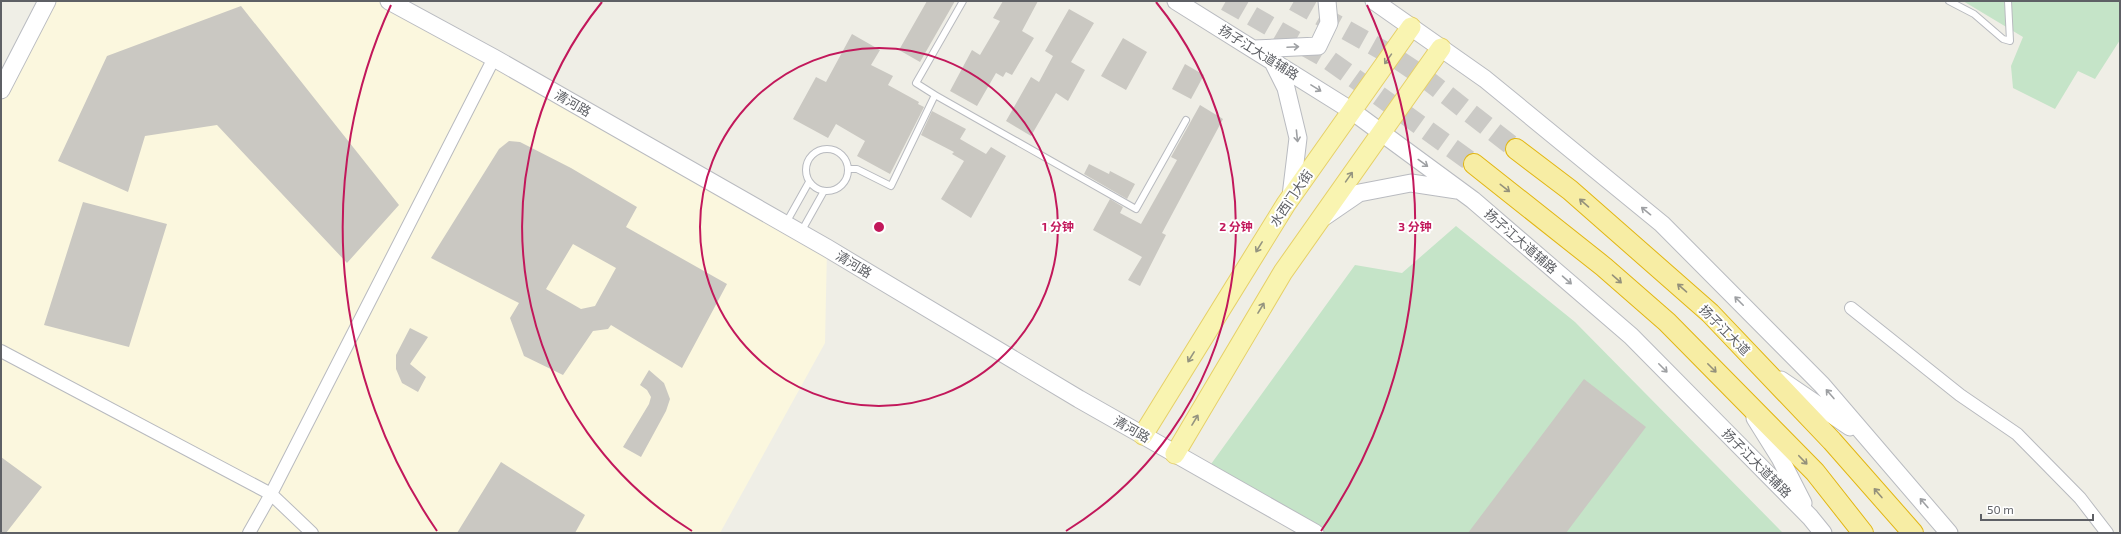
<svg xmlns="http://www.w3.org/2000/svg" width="2121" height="534" viewBox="0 0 2121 534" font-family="'Exo 2','Noto Sans SC',sans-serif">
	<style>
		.commercial { fill: #fbf7de }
		.green { fill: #c5e4c8 }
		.building { fill: #cac8c2; fill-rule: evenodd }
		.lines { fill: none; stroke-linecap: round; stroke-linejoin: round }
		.trunk-tunnel { stroke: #cbcac6; stroke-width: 20; stroke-dasharray: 20 10; stroke-linecap: butt }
		.service-casing { stroke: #b8babf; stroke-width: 8 }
		.minor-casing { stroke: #b8babf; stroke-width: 14 }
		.secondary-casing { stroke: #b9bbc0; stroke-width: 19 }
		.primary-casing { stroke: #e6d067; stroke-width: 21 }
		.trunk-casing { stroke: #e2b613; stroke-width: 22 }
		.service { stroke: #fff; stroke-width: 6 }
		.minor { stroke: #fff; stroke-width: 12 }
		.secondary { stroke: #fff; stroke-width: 17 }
		.primary { stroke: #f9f4b1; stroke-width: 19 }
		.trunk { stroke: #f7eda4; stroke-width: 20 }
		.oneway { stroke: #9ea0a3 }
		.oneway2 { stroke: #949480 }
		.oneway3 { stroke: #94917b }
		.ring { fill: none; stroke: #c2185b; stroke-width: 2 }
		.labels { text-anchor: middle; stroke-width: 4; stroke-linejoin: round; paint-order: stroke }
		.street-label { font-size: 13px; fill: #5e6065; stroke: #fff }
		.centre { fill: #c2185b; stroke: #fff; stroke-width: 2 }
		.ring-label { font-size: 12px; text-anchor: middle; font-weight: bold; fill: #c2185b; stroke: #fff; stroke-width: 4; stroke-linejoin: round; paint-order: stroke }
	</style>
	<rect width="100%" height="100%" fill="#efeee6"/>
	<path class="commercial" d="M50,1h333l444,247 -2,95 -105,190h-719v-434z"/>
	<path class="green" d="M1963,1h157v39l-25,39 -17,-8 -23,38 -42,-21 -2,-22 12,-29z
		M1456,226l119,96 208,211h-468l-109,-62 149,-206 47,8z"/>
	<path class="building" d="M927,1h28l-35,61 -21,-12z
		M1003,1h35l-16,30 12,7 -22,37 -6,-3 -3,5 -7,-4 -19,33 -27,-15 22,-41 8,5 20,-34 -7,-3z
		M241,6l158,199 -52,58 -130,-138 -72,11 -17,56 -70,-31 49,-105z
		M1069,9l25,14 -23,39 14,8 -17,31 -12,-8 -25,43 -25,-15 25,-44 8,5 14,-26 -8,-5z
		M852,34l28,16 -9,15 22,11 -5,9 31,17 -1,2 6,3 -34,67 -33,-18 8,-15 -29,-17 -8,14 -35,-19 23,-42 10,5z
		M1123,38l24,14 -21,38 -25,-14z
		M1185,64l19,11 -13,24 -19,-10z
		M1200,105l23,14 -61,114 4,2 -26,51 -12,-6 14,-23 -49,-27 17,-31 13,8 -3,6 21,11 36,-64 -6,-3z
		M932,111l34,18 -6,10 26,15 5,-7 15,9 -35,62 -30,-19 23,-38 -12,-7 2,-2 -33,-17z
		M509,141l11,1 51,26 66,39 -11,20 101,57 -45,84 -71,-43 -3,4 -15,2 -30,44 -39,-19 -14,-38 9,-15 -88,-45 68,-109zM573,244l43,24 -21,38 -14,3 -35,-20z
		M1089,164l20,10 1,-3 25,13 -8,15 -43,-25z
		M83,202l84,22 -38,123 -85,-22z
		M410,328l18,9 -18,27 16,13 -8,15 -16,-9 -6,-14v-14z
		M649,370l15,13 6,16 -4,12 -25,46 -18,-10 26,-43 2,-7 -4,-7 -7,-5z
		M1584,379l62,48 -80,106h-98z
		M1,457l41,30 -36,46h-5z
		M501,462l84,53 -10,18h-118z"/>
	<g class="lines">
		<path class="trunk-tunnel" d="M1226,1l103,59 145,104
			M1294,1l97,54 30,20 95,74"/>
		<defs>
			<path id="service" d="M1949,1l25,13 29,25 7,2 -2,-40
				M935,95l-19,-12 47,-82
				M806 170a21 21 0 1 1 42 0a21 21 0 1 1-42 0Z
				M848,169h9l34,17 44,-91 201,114 50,-89
				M786,223l23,-41
				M801,232l23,-41"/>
			<path id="minor" d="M1851,308l109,87 57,39 63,64 27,35
				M1,351l270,143 41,39
				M249,533l22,-39 223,-436"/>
			<path id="secondary" d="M389,1l105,57 333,190 252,151 236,134
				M1176,1l176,110 121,89 158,136 179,181 13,16
				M1374,1l111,78 177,145 160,161 127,148
				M1254,49l64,-3 11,-23 -2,-22
				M1272,60l14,28 12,50 -7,58
				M1,90l46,-89
				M1324,217l35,-24 52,-10 46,7
				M1781,380l69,47
				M1755,418l25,40 23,45"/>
			<path id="primary" d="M1143,435l143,-231 125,-177
				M1175,454l108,-182 158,-224"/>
			<path id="trunk" d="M1516,149l54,41 140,123 122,128 81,92
				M1474,164l130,103 63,55 148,150 48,61"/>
		</defs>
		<use href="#service" class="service-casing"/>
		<use href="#minor" class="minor-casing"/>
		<use href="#secondary" class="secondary-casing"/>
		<use href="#primary" class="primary-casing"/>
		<use href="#trunk" class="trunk-casing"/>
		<use href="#service" class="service"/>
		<use href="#minor" class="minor"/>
		<use href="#secondary" class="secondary"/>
		<use href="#primary" class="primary"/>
		<use href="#trunk" class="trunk"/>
	</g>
	<defs><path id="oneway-shaft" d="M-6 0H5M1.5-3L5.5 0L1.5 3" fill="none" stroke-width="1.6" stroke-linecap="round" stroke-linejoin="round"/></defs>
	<g class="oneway">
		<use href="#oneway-shaft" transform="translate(1293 47) rotate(-3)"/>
		<use href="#oneway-shaft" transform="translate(1316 88) rotate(32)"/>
		<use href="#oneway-shaft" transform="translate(1297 136) rotate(84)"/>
		<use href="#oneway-shaft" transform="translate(1423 163) rotate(36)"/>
		<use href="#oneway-shaft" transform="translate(1646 211) rotate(-141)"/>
		<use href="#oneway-shaft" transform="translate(1567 280) rotate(41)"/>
		<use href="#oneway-shaft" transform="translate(1739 301) rotate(-135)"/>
		<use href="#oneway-shaft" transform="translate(1663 368) rotate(45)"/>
		<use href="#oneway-shaft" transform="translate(1830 394) rotate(-131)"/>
		<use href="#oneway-shaft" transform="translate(1924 503) rotate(-131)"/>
	</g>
	<g class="oneway2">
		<use href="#oneway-shaft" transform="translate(1388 59) rotate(125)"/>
		<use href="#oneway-shaft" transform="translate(1349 177) rotate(-55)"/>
		<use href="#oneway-shaft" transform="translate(1259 247) rotate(122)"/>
		<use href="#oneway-shaft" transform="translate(1261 308) rotate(-59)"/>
		<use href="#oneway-shaft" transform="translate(1191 357) rotate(122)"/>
		<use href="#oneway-shaft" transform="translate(1195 420) rotate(-59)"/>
	</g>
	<g class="oneway3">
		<use href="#oneway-shaft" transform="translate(1505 188) rotate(38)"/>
		<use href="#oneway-shaft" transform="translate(1584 203) rotate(-139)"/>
		<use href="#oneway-shaft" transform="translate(1617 279) rotate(41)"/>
		<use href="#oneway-shaft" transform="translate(1682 288) rotate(-139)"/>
		<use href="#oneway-shaft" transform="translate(1712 368) rotate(45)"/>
		<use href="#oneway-shaft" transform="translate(1803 460) rotate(46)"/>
		<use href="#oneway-shaft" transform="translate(1878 493) rotate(-131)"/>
	</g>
	<g class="ring">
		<circle cx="879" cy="227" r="179"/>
		<path d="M692 531A357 357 0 0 1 602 2M1156 2A357 357 0 0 1 1066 531"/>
		<path d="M437 531A536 536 0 0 1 391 5M1367 5A536 536 0 0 1 1321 531"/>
	</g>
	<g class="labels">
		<g class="street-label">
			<text transform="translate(1259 52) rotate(32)" y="5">扬子江大道辅路</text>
			<text transform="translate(573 103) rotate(30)" y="5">清河路</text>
			<text transform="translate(1291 198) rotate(-56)" y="5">水西门大街</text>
			<text transform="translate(1521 241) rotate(41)" y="5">扬子江大道辅路</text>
			<text transform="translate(854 264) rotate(31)" y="5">清河路</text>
			<text transform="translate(1725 330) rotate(45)" y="5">扬子江大道</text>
			<text transform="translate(1132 429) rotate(30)" y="5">清河路</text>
			<text transform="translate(1757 463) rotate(45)" y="5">扬子江大道辅路</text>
		</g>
	</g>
	<circle cx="879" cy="227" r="6" class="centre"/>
	<g class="ring-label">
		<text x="1058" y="231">1 分钟</text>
		<text x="1236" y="231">2 分钟</text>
		<text x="1415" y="231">3 分钟</text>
	</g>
	<rect width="2121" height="534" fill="none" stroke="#5e6065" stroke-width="4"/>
	<path d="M1981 514v6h112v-6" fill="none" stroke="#5e6065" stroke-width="2"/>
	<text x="1987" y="514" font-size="12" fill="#5e6065" stroke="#ffffff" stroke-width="3" paint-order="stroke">50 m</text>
</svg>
